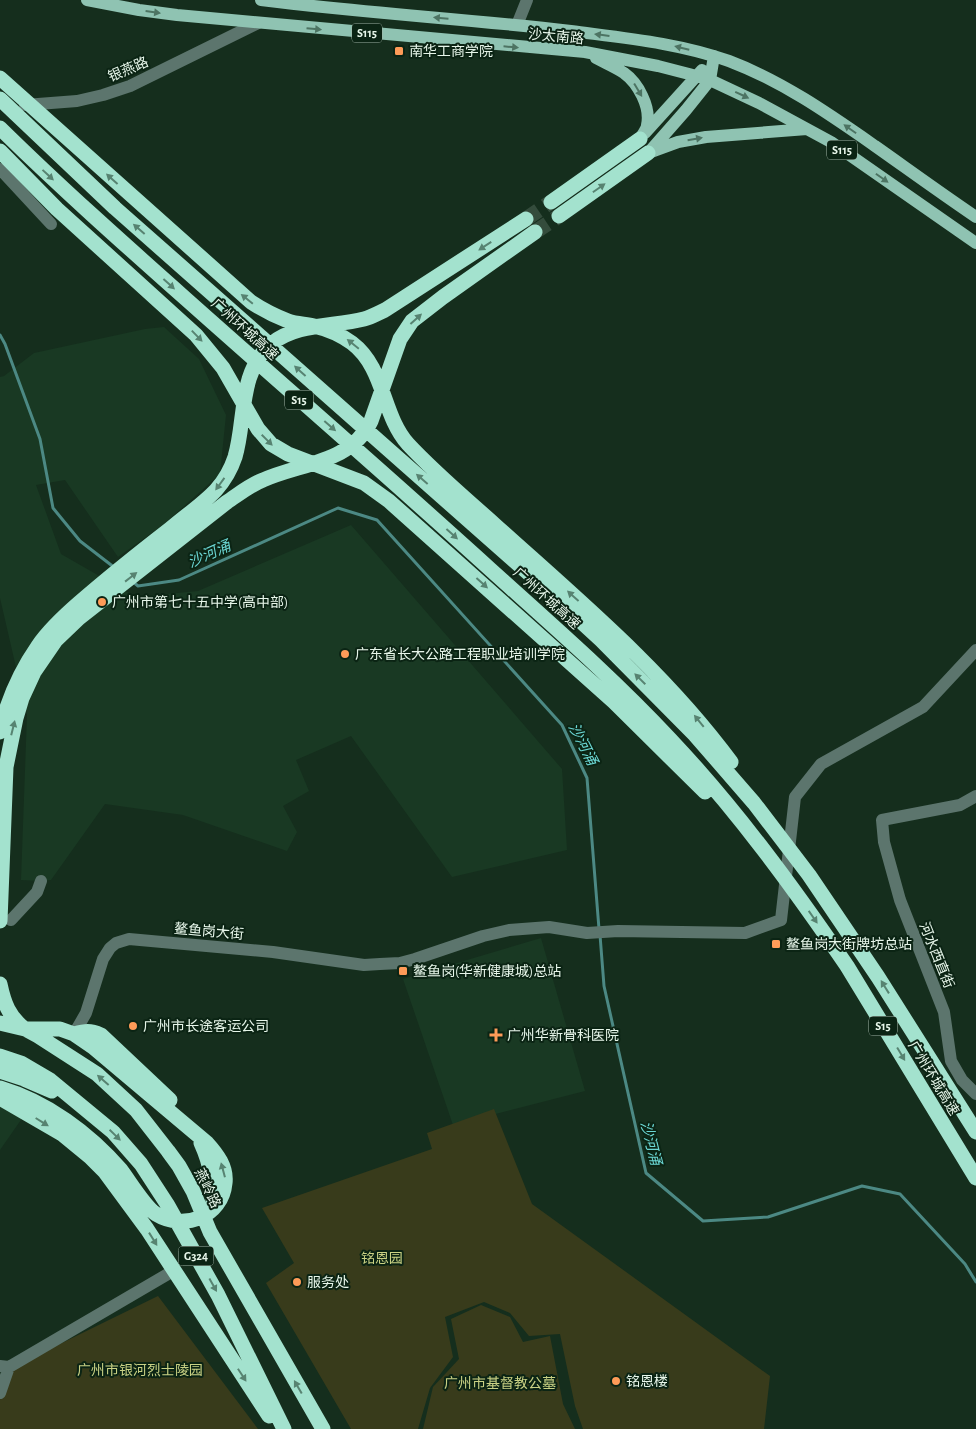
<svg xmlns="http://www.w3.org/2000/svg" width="976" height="1429" viewBox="0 0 976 1429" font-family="'Alegreya Sans','Noto Sans SC',sans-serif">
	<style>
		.built { fill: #193923 }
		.green { fill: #383b1b }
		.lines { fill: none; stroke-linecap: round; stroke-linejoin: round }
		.stream { stroke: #4c8984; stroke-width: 3 }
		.highway-tunnel { stroke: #344c3c; stroke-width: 15; stroke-dasharray: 15 8; stroke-linecap: butt }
		.minor { stroke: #5c756d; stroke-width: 12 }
		.major { stroke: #8fc3b2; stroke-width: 12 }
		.highway { stroke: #a3e2ce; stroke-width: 15 }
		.oneway { fill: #4d7463 }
		.oneway2 { fill: #578371 }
		.poi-dot { fill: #fe9b58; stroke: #0b2414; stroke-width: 2 }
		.labels { text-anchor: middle; stroke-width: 4; stroke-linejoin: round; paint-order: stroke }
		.shield { fill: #0b2414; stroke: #a5b7aa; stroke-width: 1 }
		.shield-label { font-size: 12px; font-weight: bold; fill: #e7f6ea }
		.street-label { font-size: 14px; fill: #e7f6ea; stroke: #0b2414 }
		.poi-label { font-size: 14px; fill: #e7f6ea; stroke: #0b2414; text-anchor: start }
		.park-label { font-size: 14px; fill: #c9d184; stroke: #0b2414 }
		.water-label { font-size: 15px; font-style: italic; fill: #6bd6d3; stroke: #0b2414 }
	</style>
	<rect width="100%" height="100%" fill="#152e1d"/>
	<path class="built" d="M164,327l35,32 27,56 -6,59 -57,51 -45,32 -53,-77 -29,5 25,69 75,43 62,-6 153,-66 211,244 5,81 -115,27 -101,-141 -55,24 13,31 -26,15 14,26 -10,19 -104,-36 -78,-11 -54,76 -10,1 -20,-1 6,-165 -27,-117v-221l4,-1 30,-23 111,-24z
		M541,938l44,153 -132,34 -50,-146z
		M0,1106l23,11 -23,33z"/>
	<path class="green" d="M494,1109l38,95 238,172 -6,53h-181l-8,-23 -15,-72 -31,2 -19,-23 -26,-11 -39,15 8,40 -23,31 -12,41h-67l-85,-146 28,-20 -32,-55 170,-59 -5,-16z
		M158,1296l100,133h-258v-50l23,-17z
		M481,1305l29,12 13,25 27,-6 13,68 12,25h-152l10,-42 26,-28 -8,-40z"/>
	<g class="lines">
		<path class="stream" d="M0,335l5,9 35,95 13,69 27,33 35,27
			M132,581l6,5 41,-6 159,-72 39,12 185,205 25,53 12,151
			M600,935l4,51 42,187 57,48 65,-4 94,-31 38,8 65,70 11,18"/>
		<path class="highway-tunnel" d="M526,219l25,-17
			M535,232l24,-16"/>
		<path class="minor" d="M517,25l10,-25
			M25,105l52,-4 26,-6 27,-9 128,-63
			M0,169l51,55
			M976,796l-16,9 -78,15 2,22 16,58 44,112 7,49 11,19 14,14
			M11,920l26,-28 4,-11
			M74,1034l12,-21 17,-54 7,-11 6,-5 13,-4 144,13 91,13 16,-1 20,-1 15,-4 68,-23 26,-6 40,-3 38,6 31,-2 127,2 36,-13 14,-123 26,-33 102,-57 53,-57
			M0,1366l9,1 164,-96
			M0,1393l9,-26"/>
		<path class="major" d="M87,0l52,10 38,5 408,37 73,14 31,8 21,6 49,23 72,39 145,101
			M261,0c103,13 207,19 310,31 53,7 108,12 158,30 53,20 100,53 146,85 34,24 67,48 101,71
			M596,58c9,5 19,9 28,15 14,10 27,34 23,52 0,4 -5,10 -7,14
			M645,133l57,-63
			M650,151l36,-41 24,-30 4,-24
			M648,153l30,-11 28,-5 101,-8"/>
		<path class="highway" d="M0,78l251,224c12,8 24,14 37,19 8,3 18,3 26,5 13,3 27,9 38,17 33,25 30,72 56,101 27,29 57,54 86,80 83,75 170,147 237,238
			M0,99l115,109 412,364 74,68 94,95 59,68 55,72 69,102 98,155
			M0,128c60,59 123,115 186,171 101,90 204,179 305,271 61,55 123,109 179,169 66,70 123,148 177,227l129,212
			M0,151l57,58 139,126 27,33 35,61 13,15 17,10 76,29 25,18 225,201 91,90
			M551,202l89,-63
			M559,216l89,-63
			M0,732c7,-30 20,-60 38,-86 11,-16 26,-30 41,-43 30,-26 60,-50 91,-74 15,-13 33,-25 46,-39 8,-9 15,-21 19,-33 11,-36 3,-85 36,-113 26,-21 62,-17 93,-25 8,-2 14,-6 21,-9l141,-91
			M0,921l6,-154 10,-49 6,-20 12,-26 22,-32 23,-22 148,-116c12,-8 23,-17 36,-22 38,-17 88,-17 108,-59l29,-82 12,-18 31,-24 92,-65
			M0,984c4,19 9,33 25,45h35l14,5 19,13 114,96c10,11 20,24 18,40 -3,34 -41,48 -69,31 -11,-7 -26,-32 -35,-44 -32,-37 -74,-68 -121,-82
			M0,1023l25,6 13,7 59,38 39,36 32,41 11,15 14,25 17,41 113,197
			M74,1034c11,-3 16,-4 27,1l69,65
			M0,1056l21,7 29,17 63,52 28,32 26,40 51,91 66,134
			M0,1071l24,8 28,12
			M0,1098l62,36 28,23 15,15 42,57 122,187
			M201,1143c10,22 13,41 12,65"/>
	</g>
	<defs><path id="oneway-solid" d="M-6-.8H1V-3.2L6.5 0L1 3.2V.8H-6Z" transform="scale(1.25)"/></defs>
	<g class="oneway">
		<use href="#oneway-solid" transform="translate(153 12) rotate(8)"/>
		<use href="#oneway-solid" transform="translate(441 18) rotate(-175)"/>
		<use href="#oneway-solid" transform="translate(314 29) rotate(5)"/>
		<use href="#oneway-solid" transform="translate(602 35) rotate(-173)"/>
		<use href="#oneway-solid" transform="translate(511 47) rotate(5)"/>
		<use href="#oneway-solid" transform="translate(682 48) rotate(-166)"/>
		<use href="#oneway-solid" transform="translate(638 90) rotate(59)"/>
		<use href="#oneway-solid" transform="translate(742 95) rotate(25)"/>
		<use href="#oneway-solid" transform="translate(850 129) rotate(-145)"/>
		<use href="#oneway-solid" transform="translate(695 139) rotate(-10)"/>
		<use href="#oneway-solid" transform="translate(882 178) rotate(35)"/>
	</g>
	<g class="oneway2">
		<use href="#oneway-solid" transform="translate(48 175) rotate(43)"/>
		<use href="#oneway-solid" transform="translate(112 179) rotate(-138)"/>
		<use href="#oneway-solid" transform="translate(599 188) rotate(-35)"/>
		<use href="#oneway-solid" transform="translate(139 229) rotate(-139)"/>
		<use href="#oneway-solid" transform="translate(485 246) rotate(147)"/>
		<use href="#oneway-solid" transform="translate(169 284) rotate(42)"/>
		<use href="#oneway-solid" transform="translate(247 299) rotate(-141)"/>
		<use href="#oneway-solid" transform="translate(416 319) rotate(-42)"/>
		<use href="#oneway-solid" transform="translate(197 336) rotate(46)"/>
		<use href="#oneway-solid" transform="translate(353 344) rotate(-141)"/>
		<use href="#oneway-solid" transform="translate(300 371) rotate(-138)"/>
		<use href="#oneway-solid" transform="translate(330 426) rotate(41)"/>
		<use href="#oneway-solid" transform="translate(267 440) rotate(45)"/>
		<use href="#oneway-solid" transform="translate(422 479) rotate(-139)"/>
		<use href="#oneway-solid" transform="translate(220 484) rotate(126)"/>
		<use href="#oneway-solid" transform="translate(452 534) rotate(42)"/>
		<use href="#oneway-solid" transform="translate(131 577) rotate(-38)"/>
		<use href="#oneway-solid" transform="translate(482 583) rotate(42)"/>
		<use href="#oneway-solid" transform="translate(573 596) rotate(-138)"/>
		<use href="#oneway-solid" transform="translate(640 679) rotate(-135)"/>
		<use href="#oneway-solid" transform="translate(699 721) rotate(-129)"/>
		<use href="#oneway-solid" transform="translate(13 728) rotate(-76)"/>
		<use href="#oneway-solid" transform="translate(813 917) rotate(55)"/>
		<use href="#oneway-solid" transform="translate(885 987) rotate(-122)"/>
		<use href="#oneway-solid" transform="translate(901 1054) rotate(59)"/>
		<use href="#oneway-solid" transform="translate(103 1080) rotate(-139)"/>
		<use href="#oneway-solid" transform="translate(42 1122) rotate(32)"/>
		<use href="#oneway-solid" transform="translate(115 1135) rotate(44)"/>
		<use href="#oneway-solid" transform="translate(223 1170) rotate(-105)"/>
		<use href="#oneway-solid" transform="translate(153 1239) rotate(58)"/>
		<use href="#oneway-solid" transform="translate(213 1285) rotate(61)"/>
		<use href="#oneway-solid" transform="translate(242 1375) rotate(57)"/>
		<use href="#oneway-solid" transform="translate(298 1387) rotate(-120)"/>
	</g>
	<g class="poi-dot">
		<rect x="394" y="46" width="10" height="10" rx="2.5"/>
		<circle cx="102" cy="602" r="5"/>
		<circle cx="345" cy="654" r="5"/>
		<rect x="771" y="939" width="10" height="10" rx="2.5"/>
		<rect x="398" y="966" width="10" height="10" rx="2.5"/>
		<circle cx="133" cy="1026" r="5"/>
		<path d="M493.5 1027.5h5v5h5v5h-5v5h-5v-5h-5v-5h5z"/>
		<circle cx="297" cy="1282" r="5"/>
		<circle cx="616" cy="1381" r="5"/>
	</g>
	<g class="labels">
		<g class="shield">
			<rect x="352" y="23.5" width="30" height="19" rx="4"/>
			<rect x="827" y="140.5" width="30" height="19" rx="4"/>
			<rect x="285" y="390.5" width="28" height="19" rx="4"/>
			<rect x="869" y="1016.5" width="28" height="19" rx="4"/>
			<rect x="178.5" y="1246.5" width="35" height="19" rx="4"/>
		</g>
		<g class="shield-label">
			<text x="367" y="37">S115</text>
			<text x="842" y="154">S115</text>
			<text x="299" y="404">S15</text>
			<text x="883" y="1030">S15</text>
			<text x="196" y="1260">G324</text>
		</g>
		<g class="street-label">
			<text transform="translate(556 36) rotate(5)" y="5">沙太南路</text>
			<text transform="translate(128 69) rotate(-23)" y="5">银燕路</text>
			<text transform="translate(245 329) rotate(42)" y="5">广州环城高速</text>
			<text transform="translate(547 598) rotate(42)" y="5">广州环城高速</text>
			<text transform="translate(209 931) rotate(5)" y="5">鳌鱼岗大街</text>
			<text transform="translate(937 955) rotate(68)" y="5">河水西直街</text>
			<text transform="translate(934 1078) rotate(59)" y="5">广州环城高速</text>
			<text transform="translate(208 1188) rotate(64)" y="5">燕岭路</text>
		</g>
		<g class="poi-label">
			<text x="409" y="56">南华工商学院</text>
			<text x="112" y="607">广州市第七十五中学(高中部)</text>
			<text x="355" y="659">广东省长大公路工程职业培训学院</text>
			<text x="786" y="949">鳌鱼岗大街牌坊总站</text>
			<text x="413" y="976">鳌鱼岗(华新健康城)总站</text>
			<text x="143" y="1031">广州市长途客运公司</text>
			<text x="507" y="1040">广州华新骨科医院</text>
			<text x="307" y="1287">服务处</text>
			<text x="626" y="1386">铭恩楼</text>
		</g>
		<g class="park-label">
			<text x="382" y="1263">铭恩园</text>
			<text x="140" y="1375">广州市银河烈士陵园</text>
			<text x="500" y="1388">广州市基督教公墓</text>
		</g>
		<g class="water-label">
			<text transform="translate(209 554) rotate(-24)" y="5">沙河涌</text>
			<text transform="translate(583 744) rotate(63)" y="5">沙河涌</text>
			<text transform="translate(651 1143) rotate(76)" y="5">沙河涌</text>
		</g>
	</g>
</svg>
